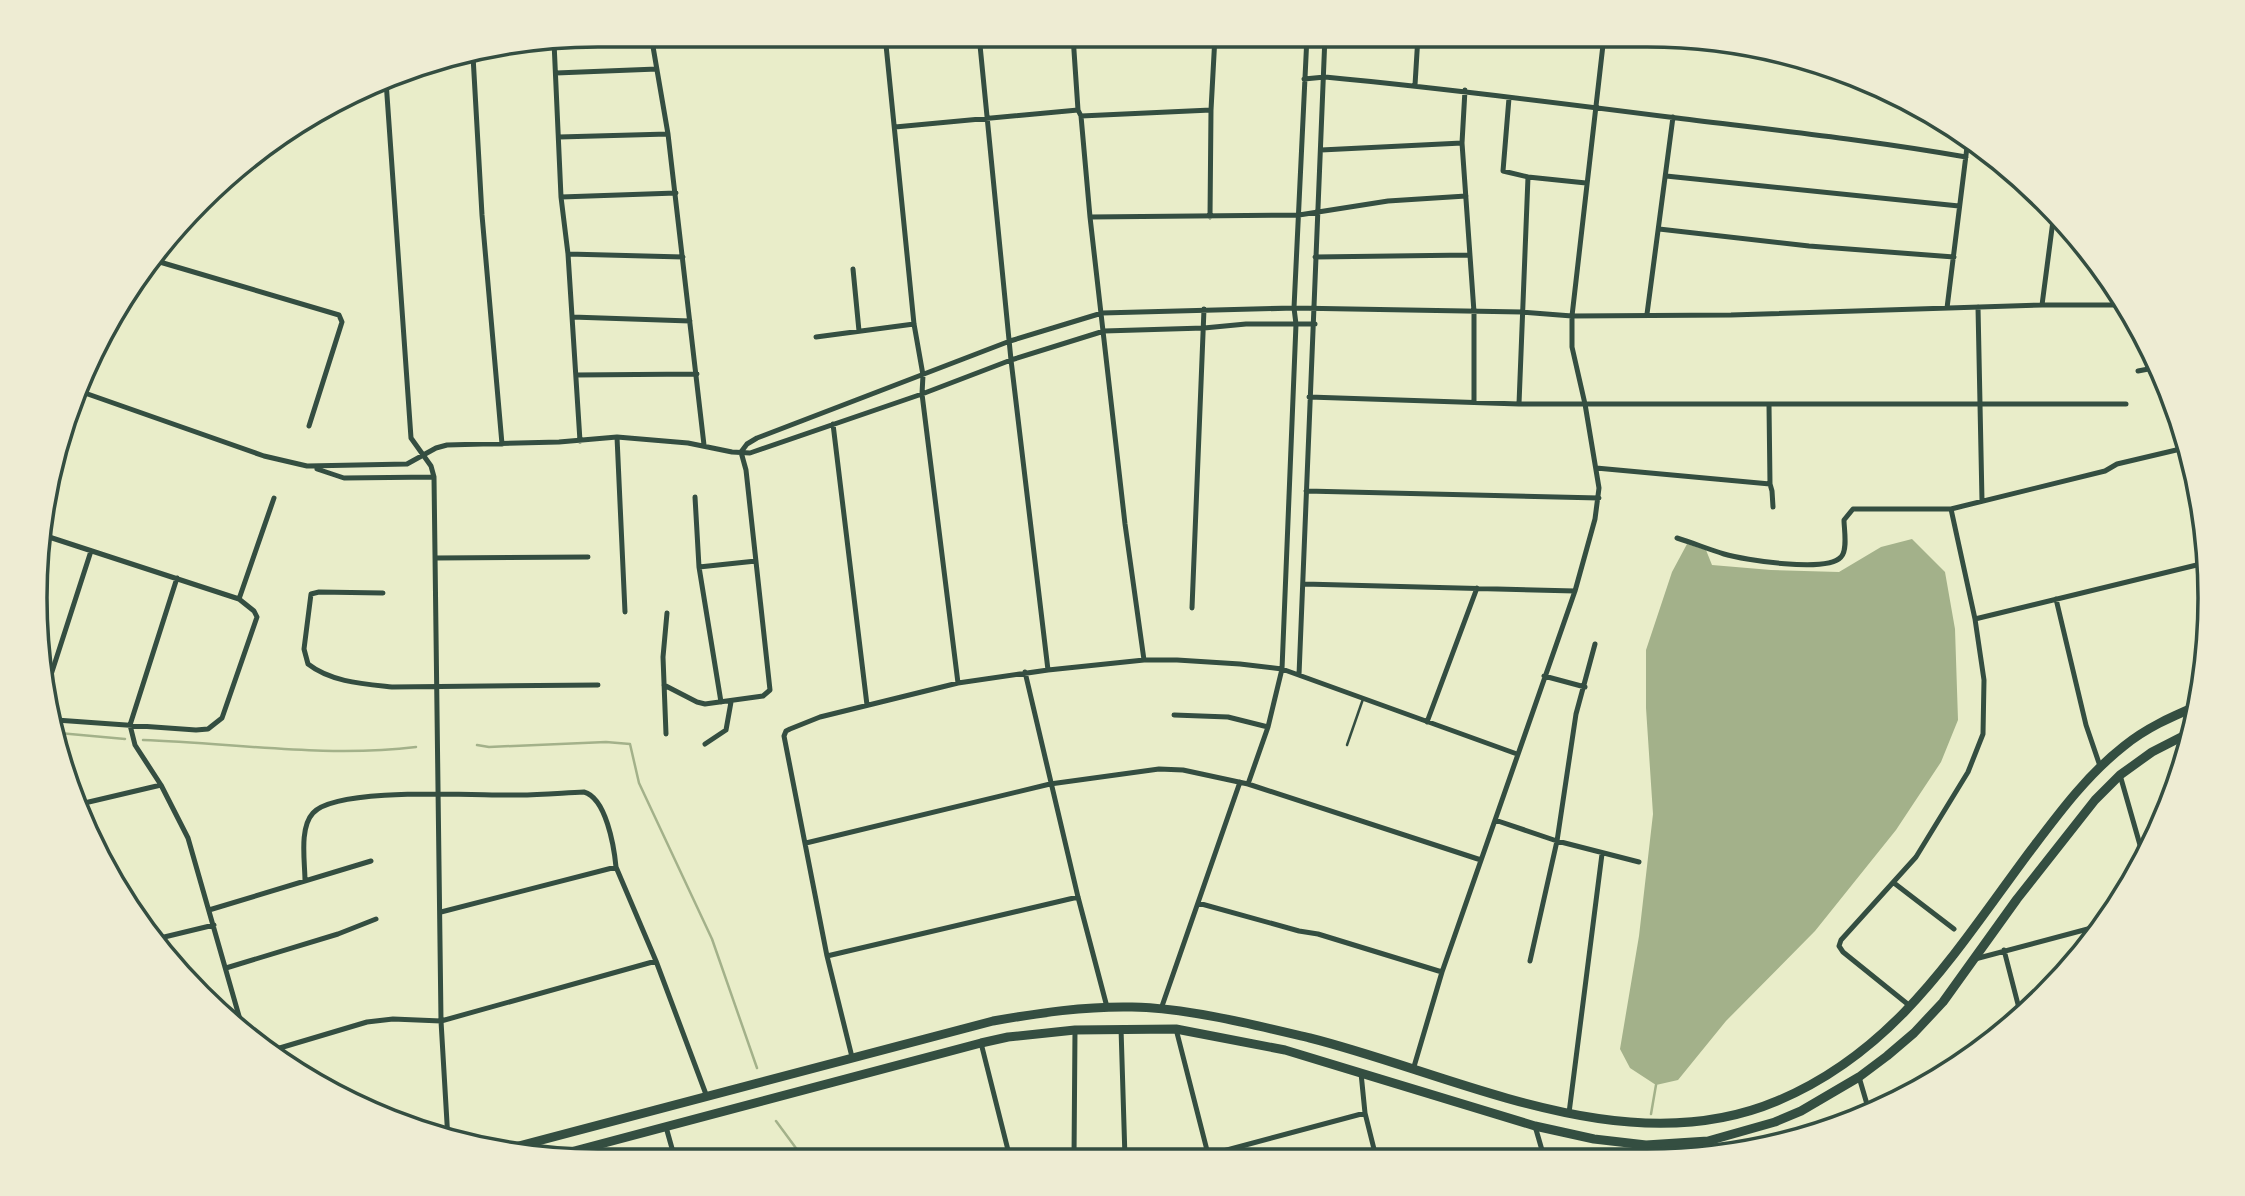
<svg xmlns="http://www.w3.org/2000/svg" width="2245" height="1196" viewBox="0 0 2245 1196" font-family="Commissioner,sans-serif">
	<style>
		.water { fill: #a3b18a }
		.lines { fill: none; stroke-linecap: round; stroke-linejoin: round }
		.stream { stroke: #a3b18a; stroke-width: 2.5 }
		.service { stroke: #344e41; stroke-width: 2.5 }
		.minor { stroke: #344e41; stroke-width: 5 }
		.primary { stroke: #344e41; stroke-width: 9 }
		.rim { fill: none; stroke: #344e41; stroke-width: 3.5 }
	</style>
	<rect width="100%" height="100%" fill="#e9edc9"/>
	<path class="water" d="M1912,539l33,33 10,57 3,91 -17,42 -45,68 -81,101 -89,90 -48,59 -22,5 -26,-17 -10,-19 19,-113 14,-122 -7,-106v-58l26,-78 15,-28 19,6 6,15 59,5 68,2 42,-25z"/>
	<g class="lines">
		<path class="stream" d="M59,733l66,6
			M143,740c91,3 182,18 273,7
			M477,745l12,2 117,-5 24,2 9,39 73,156 45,129
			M1651,1114l5,-29
			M776,1121l28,38
			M1606,1157v-1"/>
		<path class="service" d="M1347,745l16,-46"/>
		<path class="minor" d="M651,35l17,99 36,311
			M885,35l29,289 9,51 -1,19 36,289
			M979,35l32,325 37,310
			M1073,36l5,74 3,6 9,101 35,307 19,136
			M554,42l7,155 7,57 12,187
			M473,56l9,159 20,229
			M556,73l101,-4
			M1304,79l21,-2c118,11 235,26 352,41 96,12 193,22 289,39
			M386,81l25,357 20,28 3,11 7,544 7,119
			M1415,85l3,-49
			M1465,90l-3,53 12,169v90
			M1509,98l-6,73 25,6 58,6
			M1081,116l130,-6
			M895,127l183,-17
			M559,137l109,-3
			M1321,150l141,-7
			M1666,176l293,30
			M561,197l115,-4
			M1090,217l209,-2 89,-14 78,-5
			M1210,217l1,-107 4,-74
			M1659,229l150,17 145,11
			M568,254l115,3
			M1315,257l154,-2
			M153,260l186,55 3,7 -33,104
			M853,269l6,62
			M2042,305l12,-92
			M1978,307l4,194
			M1947,308l21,-169
			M1647,314l26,-197
			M572,317l118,4
			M816,337l98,-13
			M2138,371l21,-4
			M576,375l121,-1
			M82,392l182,64 43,10 100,-2 29,-16 11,-3 112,-3 58,-5 71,6 44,9 18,1 172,-59 89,-34 93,-29 100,-3 42,-4h69
			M1309,397l210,7h607
			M1519,404l9,-227
			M1769,405l1,79 2,7 1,16
			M833,424l34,281
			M617,437l8,175
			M741,452l6,-8 10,-6 253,-97 92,-28 192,-5 228,4 50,4 159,-1 311,-10h82
			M1596,468l174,16
			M317,469l27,9 90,-1
			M1306,491l293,7
			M695,497l4,70 22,135
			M46,536l193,63 15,12 3,6 -35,101 -14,11 -12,1 -140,-10
			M1677,538c16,5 31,11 47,16 20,6 103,19 117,3 7,-7 3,-28 3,-37l9,-11h98l154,-38 12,-7 72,-17
			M435,558l153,-1
			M699,567l57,-6
			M177,578l-47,147 5,20 26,40 27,53 53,185
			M1304,584l271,7
			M383,593l-64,-1 -8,2 -7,55 4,15c23,18 56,20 84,23l206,-2
			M239,599l35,-101
			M2056,599l30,126 14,41
			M1192,608l12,-299
			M1975,619l234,-57
			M1025,672l53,225 29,110
			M1299,675l26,-639
			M1544,676l41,11
			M48,684l43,-133
			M664,685l33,17 8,2 58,-8 7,-6 -24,-220 -5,-18
			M1174,715l54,2 40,10
			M1427,722l50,-134
			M666,734l-3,-77 4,-44
			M705,744l21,-14 5,-28
			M2120,775l24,84
			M1248,784l20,-57 14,-58 14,-345 -2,-16 13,-272
			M76,805l85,-20
			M1495,820l62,21 82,21
			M806,843l244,-59 109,-15 24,1 65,14 233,76
			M305,881c0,-19 -6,-53 8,-68 25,-27 167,-17 206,-18 22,0 43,-2 65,-3 22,6 30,54 32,75l40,94 51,136
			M1894,883l60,46
			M1198,903l101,28 19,3 124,38
			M209,910l162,-49
			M441,912l175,-45
			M156,939l58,-14
			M2004,950l17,66
			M827,956l251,-59
			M1975,959l124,-33
			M1530,961l27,-120 19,-127 19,-70
			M226,968l112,-34 38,-15
			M1910,1006l-67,-54 -4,-6 2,-6 75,-83 52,-85 15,-38 1,-54 -9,-61 -24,-110
			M1161,1009l79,-227
			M1121,1028l4,130
			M1176,1029l33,129
			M981,1043l29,115
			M273,1050l94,-28 26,-3 48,2 215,-60
			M852,1057l-25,-101 -43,-220 2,-5 4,-2 30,-12 138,-34 90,-13 96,-10h33l63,4 42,5 235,85
			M1413,1070l29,-98 133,-381 20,-72 4,-31 -14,-84 -13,-57v-31l32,-280
			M1361,1073l4,40 11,44
			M1859,1077l10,34
			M1569,1113l33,-259
			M1535,1126l9,31
			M666,1127l9,32
			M1708,1141l4,15
			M1074,1158l1,-128
			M1197,1158l168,-45"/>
		<path class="primary" d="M504,1150l489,-129c46,-8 92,-15 139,-14 56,1 123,18 178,31 147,37 316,127 467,63 120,-50 180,-152 254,-251 28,-37 56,-75 93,-104 22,-18 47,-29 73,-40
			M548,1158l433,-115 27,-6 67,-7 101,-1 109,21 250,76 59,13 52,6 62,-4 67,-19 26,-11 58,-34 28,-21 27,-23 29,-31 74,-103 78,-99 25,-25 32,-23 39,-20"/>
	</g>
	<path d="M0 0H2245V1196H0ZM598 47H1647A551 551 0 0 1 2198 598V598A551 551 0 0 1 1647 1149H598A551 551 0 0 1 47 598V598A551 551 0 0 1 598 47Z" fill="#eeecd3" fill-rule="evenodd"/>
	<path class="rim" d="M598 47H1647A551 551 0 0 1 2198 598V598A551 551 0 0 1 1647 1149H598A551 551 0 0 1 47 598V598A551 551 0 0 1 598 47Z"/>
</svg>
